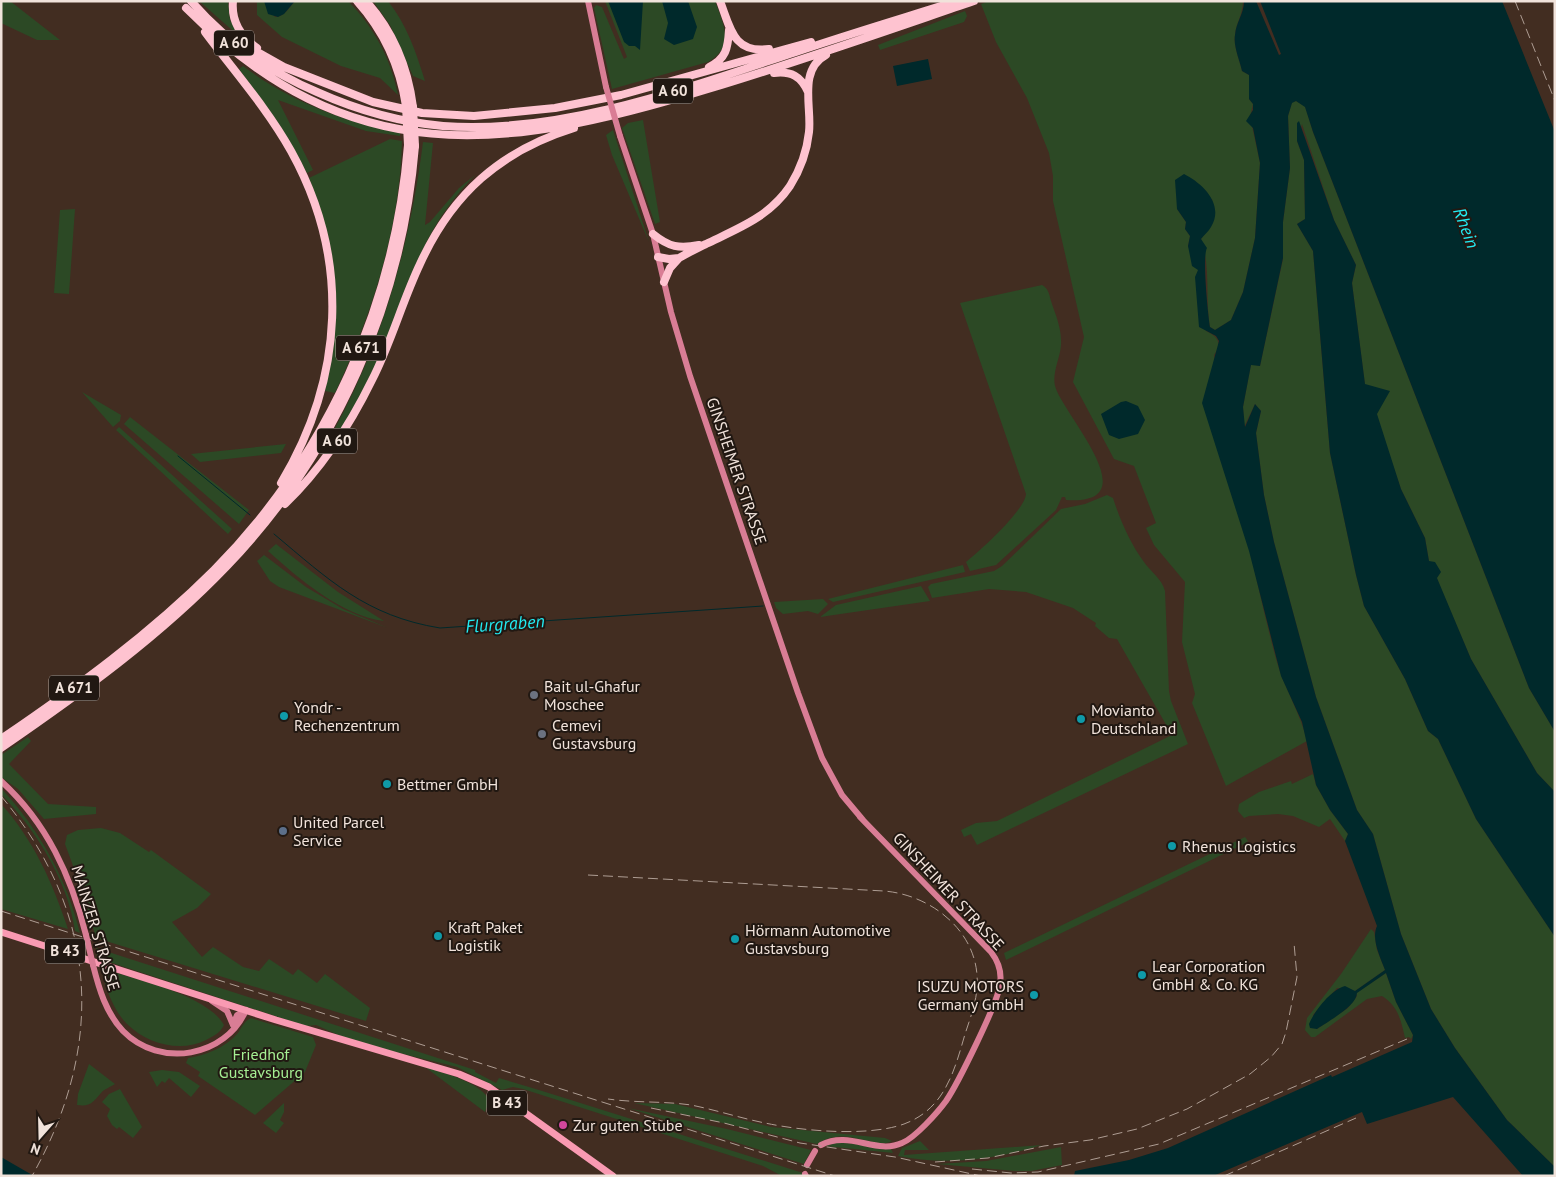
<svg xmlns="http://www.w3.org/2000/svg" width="1556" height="1177" viewBox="0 0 1556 1177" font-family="'PT Sans',sans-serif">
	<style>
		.green { fill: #2c4925 }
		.water { fill: #00292b }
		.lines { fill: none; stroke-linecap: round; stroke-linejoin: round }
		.stream { stroke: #00292b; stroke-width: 1 }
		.secondary { stroke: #d97d95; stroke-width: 6 }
		.primary { stroke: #f99ab2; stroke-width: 7 }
		.motorway { stroke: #fec3d0; stroke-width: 8 }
		.rail { stroke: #ae9d93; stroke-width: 1; stroke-dasharray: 10 5; stroke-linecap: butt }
		.secondary-bridge { stroke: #d97d95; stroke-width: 6 }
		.motorway-bridge { stroke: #fec3d0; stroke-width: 8 }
		.worship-dot { fill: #6b7280; stroke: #211812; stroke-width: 2 }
		.culture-dot { fill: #0f9aa8; stroke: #211812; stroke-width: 2 }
		.service-dot { fill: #5c6f8a; stroke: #211812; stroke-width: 2 }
		.hotel-dot { fill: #d1479c; stroke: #211812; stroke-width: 2 }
		.labels { text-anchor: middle; stroke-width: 4; stroke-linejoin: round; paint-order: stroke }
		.shield { fill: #211812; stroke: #b3a69f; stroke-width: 1 }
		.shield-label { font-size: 15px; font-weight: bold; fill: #f1e3db }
		.street-label { font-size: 16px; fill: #f1e3db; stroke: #211812 }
		.poi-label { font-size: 16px; fill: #f1e3db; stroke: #211812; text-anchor: start }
		.park-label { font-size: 16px; fill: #a5ee93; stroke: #211812 }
		.water-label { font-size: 18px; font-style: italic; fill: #22ebf2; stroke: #211812 }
	</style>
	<rect width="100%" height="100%" fill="#422d21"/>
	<path class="green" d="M1,1h9l50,39h-23l-36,-17z
		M199,1h29l2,19 10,17z
		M257,1h7l11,16c9,0 14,-9 20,-16h53c26,26 43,58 50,94l-18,-17 -39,-12 -59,-29 -25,-22z
		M373,1h15c19,24 28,51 37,80l-12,-5 -23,-51z
		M605,1h110c9,24 20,46 -7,61l-96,27 -18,-81 2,-3 6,2 22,52 3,-2z
		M989,1h254c0,13 -7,22 -8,34 -2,10 5,26 7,36l7,4v24l4,5 -3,13 10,46 -5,75 -12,54 -12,28 -16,10 -5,-3c-5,-28 1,-61 -9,-88 12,-17 14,-19 11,-40l-35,10 9,13 -1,7 5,7 -2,10 10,24 8,61c13,6 16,13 8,24 18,102 35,204 62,304 8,29 24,53 31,82l-81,45 -34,-83 3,-9 -13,-52 3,-60 -31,-37 -8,-17 10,-5 -22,-57 -20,-7 -41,-77 11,-45 -31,-136v-25l-4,-23 -22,-55 -31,-56 -15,-38z
		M965,11l2,5 -3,6 -84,28 -2,-5z
		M243,66c48,36 100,55 157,67v3l-34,-5 -88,-31 35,70 -6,3 -30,-52 -38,-52z
		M1296,101l9,5 8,26 216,556 26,44v60l-18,-19 -66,-114 -42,-98 -4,-23 -24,-49 -36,-104 -13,-102 4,-18 -22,-45 -32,-96 -5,17 7,19 1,59 -8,5 16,27 17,202 26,122 8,31 41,73 23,52 10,8 38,80 79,118v230l-48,-47 -52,-72 -24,-39 -30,-75 -28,-100 -16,-24 -41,-113 -42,-155 -10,-47 -8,-62 5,-22 -6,-7 -11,23 -1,-20 8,-43 9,2 23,-107v-37l7,-54 -2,-52 4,-14z
		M643,120l17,102 -5,2 -33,-96 6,-5z
		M613,130l36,112 -37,-87 -6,-20z
		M390,139l12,2c-2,88 -30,173 -67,252l-10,-2c17,-79 13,-137 -16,-213z
		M423,142l10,1 -8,82 5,-3 29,-34 16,-13c-20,21 -36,42 -49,68 -17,35 -66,180 -92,194l-2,-3c50,-91 78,-188 91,-292z
		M75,209l-6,85 -15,-1 6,-83z
		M1042,285c7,4 7,9 9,16 5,15 11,28 10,44 -1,14 -9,27 -6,41 8,29 96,120 11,114l-1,-3h-3l-6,13 -60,55 -26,6 -4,-9c14,-11 59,-52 60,-68l-66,-191z
		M82,392l39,23 -1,6 -7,6z
		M130,417l119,93 -10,14 -115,-100z
		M119,427l113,102 -4,5 -112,-104z
		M286,444l-5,9 -81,9 -9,-8z
		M1107,495l6,3c7,22 17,45 31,64 7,10 18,17 21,29l4,100 2,10 17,43 -211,101 -6,-11 -7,3 -3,-7 15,-7 21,-2 175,-86 -55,-96 -8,-1 -14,-12 1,-3 -23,-15 -47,-16 -37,-3 -57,9 -4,-11 3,-3 63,-13 8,-5 59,-57 24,-5z
		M276,544l62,48 46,29c-42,-5 -86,-43 -116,-70z
		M264,555l42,32 37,22 45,19 -109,-41 -9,-6 -13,-20z
		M963,565l2,7 -132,30 -5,-3z
		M921,586l9,15 -110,16 16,-12z
		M823,599l5,5 -10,10 -10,-3 -25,3 -7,-6 -2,-6z
		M28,737l3,4 -22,23 39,40 48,3v7l-52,5 -26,-30 -17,-12v-22z
		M1313,774l3,11 14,25 18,24 -3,7 -15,-22 -11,8 -26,-11 -15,-2 -29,2 -5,2 -6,-7 1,-7 20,-12 32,-11 1,3z
		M1,788c38,41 66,91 79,145l-5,-2c-7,-50 -39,-101 -74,-137z
		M1,804c33,36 52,80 67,125l-67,-20z
		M101,828l19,5 29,19 2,-2 60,44 -14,14 -25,14 30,35 11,-10 30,20 16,4 10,-12 24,16 5,-6 19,14 8,-9 45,34 -4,13 -270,-83 -14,-48 -17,-46 2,-9 11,-5z
		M1245,837l3,4 -4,3 -238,116 -2,-7z
		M1371,929l3,3 3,18 8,20 -30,21 -18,-3 -24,27 4,14 31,-21 9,-12 -1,-3 30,-20 10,29 17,33 -2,4 -2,-2 -4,1c-4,-18 -7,-32 -23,-42l-15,3 -52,38h-4l-6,-7 2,-12 34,-44z
		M96,948l379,122v2l21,11 3,-5 40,12 264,83v3h-21l-19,-10 -240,-77 -10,-2 -11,3 -45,-23 -74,-18 -40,-12 -27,-12 -10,1 -209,-68z
		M101,968c32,11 107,27 123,57 -4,8 -10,11 -18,15 -25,13 -59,4 -79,-16 -14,-14 -22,-37 -26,-56z
		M251,1018l62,19 3,8 -11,27 -50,43 -57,-39 2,-4 -14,-9 2,-5c18,-3 37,-10 50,-25 4,-6 6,-12 13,-15z
		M89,1064l26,20c-4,3 -11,5 -14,9 -8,9 -10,14 -24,12l1,-11z
		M425,1067c17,5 57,16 64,33l-4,12z
		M162,1070l17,2 21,14 -9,11 -22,-19 -4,5 -3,-2 -5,6 -8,-15z
		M120,1089l22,38 -9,11 -14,-11 -2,2 -5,-4 -5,-9 3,-7 -8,-7 7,-8z
		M284,1103v9l-4,8 4,3 -8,10 -13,-10z
		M634,1103l41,1 96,23 114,11 7,3c-17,10 -46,-17 -75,3z
		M628,1108l99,21 84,21 -7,14z
		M920,1141l9,9h-24l-1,5 138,-10c-44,14 -98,21 -144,11l4,-8z
		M839,1142l52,7 2,4 -68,-7z
		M1061,1147l1,18 -31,6h-16l-78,-7 49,-3z"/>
	<path class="water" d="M264,1h31l-11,13 -6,3 -10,-3z
		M608,1h35l-3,49 -5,-4h-6l-5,-4z
		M662,1h26l9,26 -4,12 -19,6 -10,-6 4,-16z
		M1244,1h12l23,54 2,-1 -21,-53h242l53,131v600l-26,-44 -216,-556 -8,-25 -9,-6 -4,2 -4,13 2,52 -7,54v36l-23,108 -9,-1 -8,42 2,20 10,-23 6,7 -5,22 8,62 10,47 42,155 41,113 16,24 28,100 30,75 24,39 52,72 48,47v9h-32l-70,-79 -86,27 -5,-12 -149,64h-139l1,-5 54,-11 39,-12 163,-73 1,2 80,-35 1,-7 -17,-33 -10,-29 -29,20c0,13 -30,29 -40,36l-7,-1 -1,-4c6,-14 22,-34 36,-38l10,5 30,-21c-5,-13 -14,-31 -8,-44l-32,-85 3,-7 -18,-24 -14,-25 -14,-63 -21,-46 -32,-125 -47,-148 17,-62 -3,-5 -17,-9 -4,-50 3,-7 -6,-4 -4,-20 2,-10 -5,-7 1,-7 -9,-13 -2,-29 9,-6c18,9 41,30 27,53 -2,4 -7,8 -10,12l6,9c-5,9 1,66 3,79l5,3 16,-10 12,-28 12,-54 5,-75 -7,-35 -7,-7 7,-11v-6l-4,-5v-24l-7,-4c-2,-10 -9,-25 -7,-36 1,-13 9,-21 9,-34z
		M928,59l4,20 -35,7 -4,-20z
		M1299,121l35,99 22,45 -4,18 13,101 25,7 -13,23 24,75 24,49 4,23 6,1 6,10 -4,6 34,81 66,114 18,19v145l-79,-118 -38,-80 -10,-8 -23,-52 -41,-73 -8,-31 -26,-122 -17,-202 -16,-27 8,-5 -1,-59 -7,-19v-18z
		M1126,401l12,5 7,14 -7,14 -19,5 -10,-4 -8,-21 20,-12z
		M1,1157l33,19h-33z"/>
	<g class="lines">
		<path class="stream" d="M178,456l72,59
			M274,534c55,46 92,82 166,94l323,-22"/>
		<path class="secondary" d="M588,1l18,86
			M620,136l33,98 18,78 19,64 108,317 24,65 20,37 21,25
			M1,781c46,42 70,95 85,154
			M93,965c6,24 13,48 30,66 37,38 103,26 123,-21
			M212,1001l15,10 6,14
			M233,1025l4,-10 9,-5
			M821,1145c29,-15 55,10 81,-2 13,-5 36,-31 44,-42 11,-16 53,-100 54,-117 2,-12 -2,-23 -9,-32l-131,-135
			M807,1165l8,-14
			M805,1174l1,2"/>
		<path class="primary" d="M1,932l275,88 183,54 30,13 124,89"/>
		<path class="motorway" d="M191,1c35,40 77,70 126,91 40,18 82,30 126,34 115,9 244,-38 353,-74 53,-18 107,-34 161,-51
			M233,1c-2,21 8,35 24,47
			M357,1c27,30 43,65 49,105
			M366,1c27,30 42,67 47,106
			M720,1c10,26 13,53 49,48
			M186,8c164,164 317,144 522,81 90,-27 178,-58 266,-88
			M205,32c29,39 62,76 86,119 60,108 53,227 -10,332
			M243,44l41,23 89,35 49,11 52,3 81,-8 66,-13 190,-53
			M709,67c17,-8 19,-19 20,-37
			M774,73c17,-2 27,3 34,19
			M653,234c16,13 26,15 46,11
			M658,257l11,2 10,-1c9,-5 18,-10 27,-14 33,-16 63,-27 84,-58 10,-16 17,-35 19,-54 3,-25 -11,-62 17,-77
			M664,282l6,-14 9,-10
			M285,504c36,-35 65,-79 87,-124 19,-37 30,-78 48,-116 32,-70 80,-113 154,-136
			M1,739c75,-51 149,-105 213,-169 113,-114 181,-265 194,-425
			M1,748c80,-55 159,-112 226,-182 109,-114 175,-262 188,-420"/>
		<path class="rail" d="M1515,1l40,100
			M1,796c98,117 105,249 31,380
			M588,875l296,16c49,4 97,43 93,96 -1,19 -9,36 -14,54 -10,35 -21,69 -59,83 -36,13 -102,7 -139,-1 -25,-5 -49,-13 -74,-18 -27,-4 -55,-2 -83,-6
			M1,911l834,265
			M651,1108l73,15 76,20 95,14 86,19
			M935,1162l53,-4 56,-12 46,-6 47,-11 50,-20 63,-35 21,-17 11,-13 4,-12 11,-55 -3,-34
			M972,1169l39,4 27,-1 121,-28 248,-105
			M1224,1176l132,-58"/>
		<path class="secondary-bridge" d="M606,87l14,49
			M86,935l7,30"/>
		<path class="motorway-bridge" d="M406,106l2,39
			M413,107l2,39"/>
	</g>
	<g class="worship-dot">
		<circle cx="534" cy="695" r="5"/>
		<circle cx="542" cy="734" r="5"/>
	</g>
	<g class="culture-dot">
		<circle cx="284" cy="716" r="5"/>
		<circle cx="1081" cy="719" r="5"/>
		<circle cx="387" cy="784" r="5"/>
		<circle cx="1172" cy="846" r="5"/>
		<circle cx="438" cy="936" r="5"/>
		<circle cx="735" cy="939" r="5"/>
		<circle cx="1142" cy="975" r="5"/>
		<circle cx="1034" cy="995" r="5"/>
	</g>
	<circle class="service-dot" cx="283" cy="831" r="5"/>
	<circle class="hotel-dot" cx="563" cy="1125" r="5"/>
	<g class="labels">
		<g class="shield">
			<rect x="214" y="30.5" width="40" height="25" rx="4"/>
			<rect x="653" y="78.5" width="40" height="25" rx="4"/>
			<rect x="336" y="335.5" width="50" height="25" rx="4"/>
			<rect x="317" y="428.5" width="40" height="25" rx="4"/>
			<rect x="49" y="675.5" width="50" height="25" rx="4"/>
			<rect x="45" y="938.5" width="40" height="25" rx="4"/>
			<rect x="487" y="1090.5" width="40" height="25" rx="4"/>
		</g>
		<g class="shield-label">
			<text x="234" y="48">A 60</text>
			<text x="673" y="96">A 60</text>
			<text x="361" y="353">A 671</text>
			<text x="337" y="446">A 60</text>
			<text x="74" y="693">A 671</text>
			<text x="65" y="956">B 43</text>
			<text x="507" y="1108">B 43</text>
		</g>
		<g class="street-label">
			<text transform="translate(737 471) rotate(71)" y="6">GINSHEIMER STRASSE</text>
			<text transform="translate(949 891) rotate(47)" y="6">GINSHEIMER STRASSE</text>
			<text transform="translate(96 928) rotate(73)" y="6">MAINZER STRASSE</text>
		</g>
		<g class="poi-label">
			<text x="544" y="692">Bait ul-Ghafur<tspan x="544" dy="18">Moschee</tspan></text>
			<text x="294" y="713">Yondr -<tspan x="294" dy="18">Rechenzentrum</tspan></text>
			<text x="1091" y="716">Movianto<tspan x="1091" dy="18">Deutschland</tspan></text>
			<text x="552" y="731">Cemevi<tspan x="552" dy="18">Gustavsburg</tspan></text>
			<text x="397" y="790">Bettmer GmbH</text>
			<text x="293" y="828">United Parcel<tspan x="293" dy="18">Service</tspan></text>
			<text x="1182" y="852">Rhenus Logistics</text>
			<text x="448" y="933">Kraft Paket<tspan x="448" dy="18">Logistik</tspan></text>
			<text x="745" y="936">Hörmann Automotive<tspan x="745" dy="18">Gustavsburg</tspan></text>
			<text x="1152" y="972">Lear Corporation<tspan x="1152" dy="18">GmbH &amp; Co. KG</tspan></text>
			<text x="1024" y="992" text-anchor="end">ISUZU MOTORS<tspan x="1024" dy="18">Germany GmbH</tspan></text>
			<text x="573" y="1131">Zur guten Stube</text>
		</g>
		<g class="park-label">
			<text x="261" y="1060">Friedhof<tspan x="261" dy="18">Gustavsburg</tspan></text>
		</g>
		<g class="water-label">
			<text transform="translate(1466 228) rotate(69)" y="6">Rhein</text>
			<text transform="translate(505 624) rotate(-4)" y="6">Flurgraben</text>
		</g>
	</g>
	<rect width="1556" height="1177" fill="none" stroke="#f1e3db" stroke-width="5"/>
	<g transform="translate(40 1137) rotate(200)" stroke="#211812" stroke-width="4" paint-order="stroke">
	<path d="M0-4L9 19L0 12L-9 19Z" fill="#f1e3db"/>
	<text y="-8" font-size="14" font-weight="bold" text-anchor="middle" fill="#f1e3db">N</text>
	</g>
</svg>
